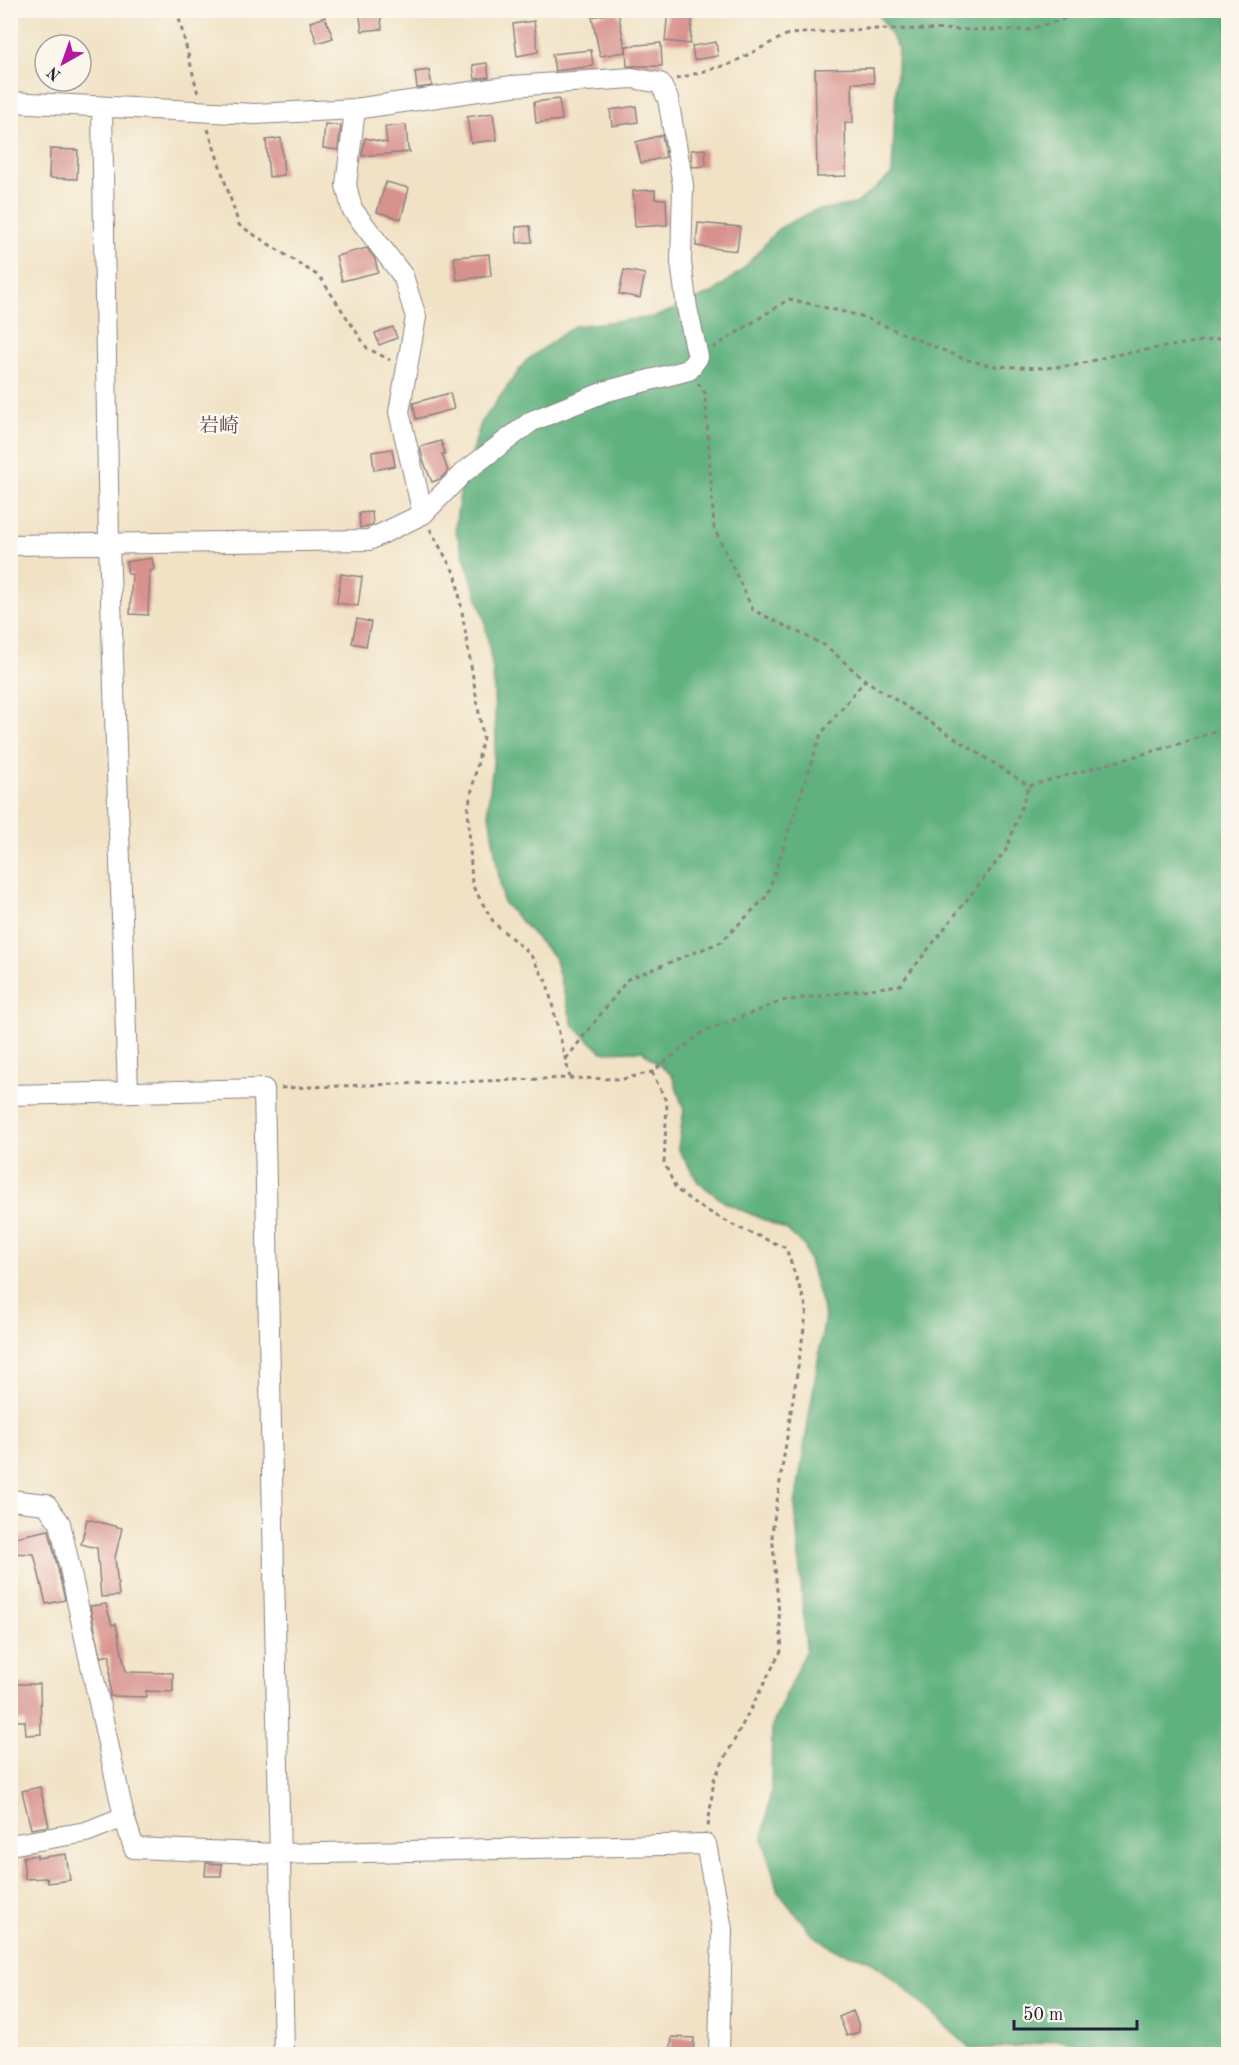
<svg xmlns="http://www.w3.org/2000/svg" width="1239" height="2065" viewBox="0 0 1239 2065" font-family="'Old Standard TT','Noto Serif JP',serif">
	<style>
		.forest { fill: #5fb17e; stroke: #406a5c; stroke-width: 1.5 }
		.building { fill: #d8928e }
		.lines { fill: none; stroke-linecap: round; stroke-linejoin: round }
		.street-casing { stroke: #8a8280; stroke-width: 22 }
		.path { stroke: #8a8280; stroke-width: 3; stroke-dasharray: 4.5 4.5; stroke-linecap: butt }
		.street { stroke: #fff; stroke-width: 20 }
		.labels { text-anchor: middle; stroke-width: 5; stroke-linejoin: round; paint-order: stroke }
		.neighbourhood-label { font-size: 20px; fill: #624958; stroke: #fbf7ec }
	</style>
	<rect width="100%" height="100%" fill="#fbf7ec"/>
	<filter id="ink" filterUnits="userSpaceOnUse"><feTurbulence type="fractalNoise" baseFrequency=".0167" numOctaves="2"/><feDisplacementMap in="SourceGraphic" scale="12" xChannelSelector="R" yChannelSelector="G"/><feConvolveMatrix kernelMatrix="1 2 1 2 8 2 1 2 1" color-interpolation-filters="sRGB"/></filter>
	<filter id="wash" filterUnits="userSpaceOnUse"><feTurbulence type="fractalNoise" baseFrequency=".008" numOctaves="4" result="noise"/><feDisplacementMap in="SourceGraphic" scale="24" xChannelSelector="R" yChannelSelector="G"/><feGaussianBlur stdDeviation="1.35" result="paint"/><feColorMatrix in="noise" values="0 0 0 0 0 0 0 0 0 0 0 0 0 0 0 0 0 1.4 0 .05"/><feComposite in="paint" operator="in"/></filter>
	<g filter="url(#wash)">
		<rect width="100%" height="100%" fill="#f1e2c5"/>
		<path class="forest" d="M877,11h351v2043h-133l-5,-8 -33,-7 -38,8 -48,2 -79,-72 -25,-18 -29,-8 -25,-16 -35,-43 -15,-54 8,-47 1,-65 34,-77 -11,-144 30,-189 -20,-69 -18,-17 -61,-27 -28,-21 -20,-34 6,-38 -12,-35 -30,-24 -40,1 -29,-27 -19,-68 -51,-55 -15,-95 8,-68 -3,-68 -9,-54 -29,-88 5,-36 21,-70 45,-62 48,-35 81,-9 59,-25 30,-24 34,-39 35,-18 43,-7 36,-30 6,-126z"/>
		<g id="blocks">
			<path class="building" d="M359,10h21l2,19 -20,2z
				M668,10h25l-3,34 -25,-3z
				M618,12l8,40 -26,4 -8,-39z
				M325,17l8,21 -16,5 -7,-21z
				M534,21l4,31 -21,4 -4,-32z
				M716,42l2,14 -24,4 -2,-14z
				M661,43l1,23h-35l-1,-20z
				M591,50l2,16 -38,5 -3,-17z
				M487,63l2,14 -14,2 -2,-14z
				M873,68l1,15h-22l1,40h-8l1,53 -29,1 -2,-108z
				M429,70l3,16 -15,2 -2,-16z
				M559,99l3,21 -26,3 -2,-21z
				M636,106l2,16 -26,4 -2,-16z
				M493,113l4,27 -26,3 -4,-26z
				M325,124l16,2 -3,24 -15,-2z
				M406,125l2,24 2,3 -48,4 3,-18 22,5 -2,-16z
				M662,135l4,22 -25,6 -5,-21z
				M281,138l3,37 -15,2 -3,-37z
				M50,149l28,1 -1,29 -28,-1z
				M705,149l1,17 -14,1 -1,-17z
				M386,182l23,6 -8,31 -24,-7z
				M655,190v9h11l1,26 -32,2 -2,-36z
				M698,223l42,4 -3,24 -41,-5z
				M530,226l2,16 -15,1 -1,-16z
				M367,248l8,11 3,13 -36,9 -6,-25z
				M489,254l2,22 -34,4 -3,-23z
				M624,270l21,4 -5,24 -21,-4z
				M393,327l4,11 -18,7 -4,-12z
				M450,393l4,16 -38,10 -3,-16z
				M441,441l4,13h-3l6,17 -8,8 -8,3 -9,-22 -3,-13z
				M392,449l3,17 -21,4 -2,-18z
				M372,512l1,13 -13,3 -1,-15z
				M152,558l2,12 -4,1 -2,44 -18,-1 2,-40h-4l-2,-12z
				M341,574l21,3 -4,29 -21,-3z
				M357,619l14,3 -5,24 -14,-3z
				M87,1519l35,9 -7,30 4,38 -18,1 -4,-49 -16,-4z
				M49,1530l16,70 -19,4 -12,-50 -24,-1v-15z
				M106,1604l6,21 4,-1 10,48 47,1v19l-27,-1v6l-36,-1v-41l-9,2 -11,-51z
				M17,1684h23l1,50 -15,1 -1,-14h-8z
				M40,1787l9,39 -18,3 -9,-38z
				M66,1854l4,26 -22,3 -1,-5 -22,1 -2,-22 14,-2v3z
				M206,1863l16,1 -1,12h-16z
				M853,2011l6,15v6l-12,4 -8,-19z
				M672,2037l22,1 -1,17h-23z"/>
		</g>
	</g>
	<g filter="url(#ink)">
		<use href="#blocks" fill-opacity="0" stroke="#8a8280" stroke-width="1.5"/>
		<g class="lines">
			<defs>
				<path id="street" d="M10,102l245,12 100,-5 157,-23 120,-8 28,5 8,16 15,86 -2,77 6,46 11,49 -9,13 -82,21 -75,30 -69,52 -40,41 -54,26 -359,5
					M102,108l7,435 19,548
					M355,109l-9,76 6,24 51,67 13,41 -17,95 24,102
					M10,1095l254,-6 20,965
					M10,1500l36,4 14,19 64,294 10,31 146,6 426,-10 16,85 -3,125
					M10,1845l76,-13 38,-15"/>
			</defs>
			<use href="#street" class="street-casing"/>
			<path class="path" d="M177,10l21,84
				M676,79l54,-15 58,-30 78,-5 162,1 64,-20
				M208,129l31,96 81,52 47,71 23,12
				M713,348l76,-49 72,17 103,43 28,7 53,2 31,-3 38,-10 114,-18
				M698,383l7,10 9,135 39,82 73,36 39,34 164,106 157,-44 42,-16
				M430,529l26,47 27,161 -15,72 4,76 22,38 36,31 17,29 23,95
				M566,1059l62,-80 93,-37 46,-46 54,-162 44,-54
				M652,1072l15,31 -3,59 12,27 21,16 38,21 51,22 21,61 -35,224 10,116 -68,130 -6,48
				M281,1088l289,-10 53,1 29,-7 51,-40 79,-31 118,-16 106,-135 23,-64"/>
			<use href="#street" class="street"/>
		</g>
	</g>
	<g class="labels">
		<g class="neighbourhood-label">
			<text x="219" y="432">岩崎</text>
		</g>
	</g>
	<rect width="1239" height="2065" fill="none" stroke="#fbf7ec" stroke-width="36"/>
	<g transform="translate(63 63) rotate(220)"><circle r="28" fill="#fbf7ec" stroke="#a4a2a5" stroke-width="1.5"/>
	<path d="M0-4.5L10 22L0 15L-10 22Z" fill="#b5179e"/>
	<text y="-9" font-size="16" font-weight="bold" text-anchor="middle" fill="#22223b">N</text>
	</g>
	<path d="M1014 2020v9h123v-9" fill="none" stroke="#22223b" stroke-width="3"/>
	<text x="1023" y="2020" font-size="18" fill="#22223b" stroke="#fbf7ec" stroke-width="4.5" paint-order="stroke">50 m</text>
</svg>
